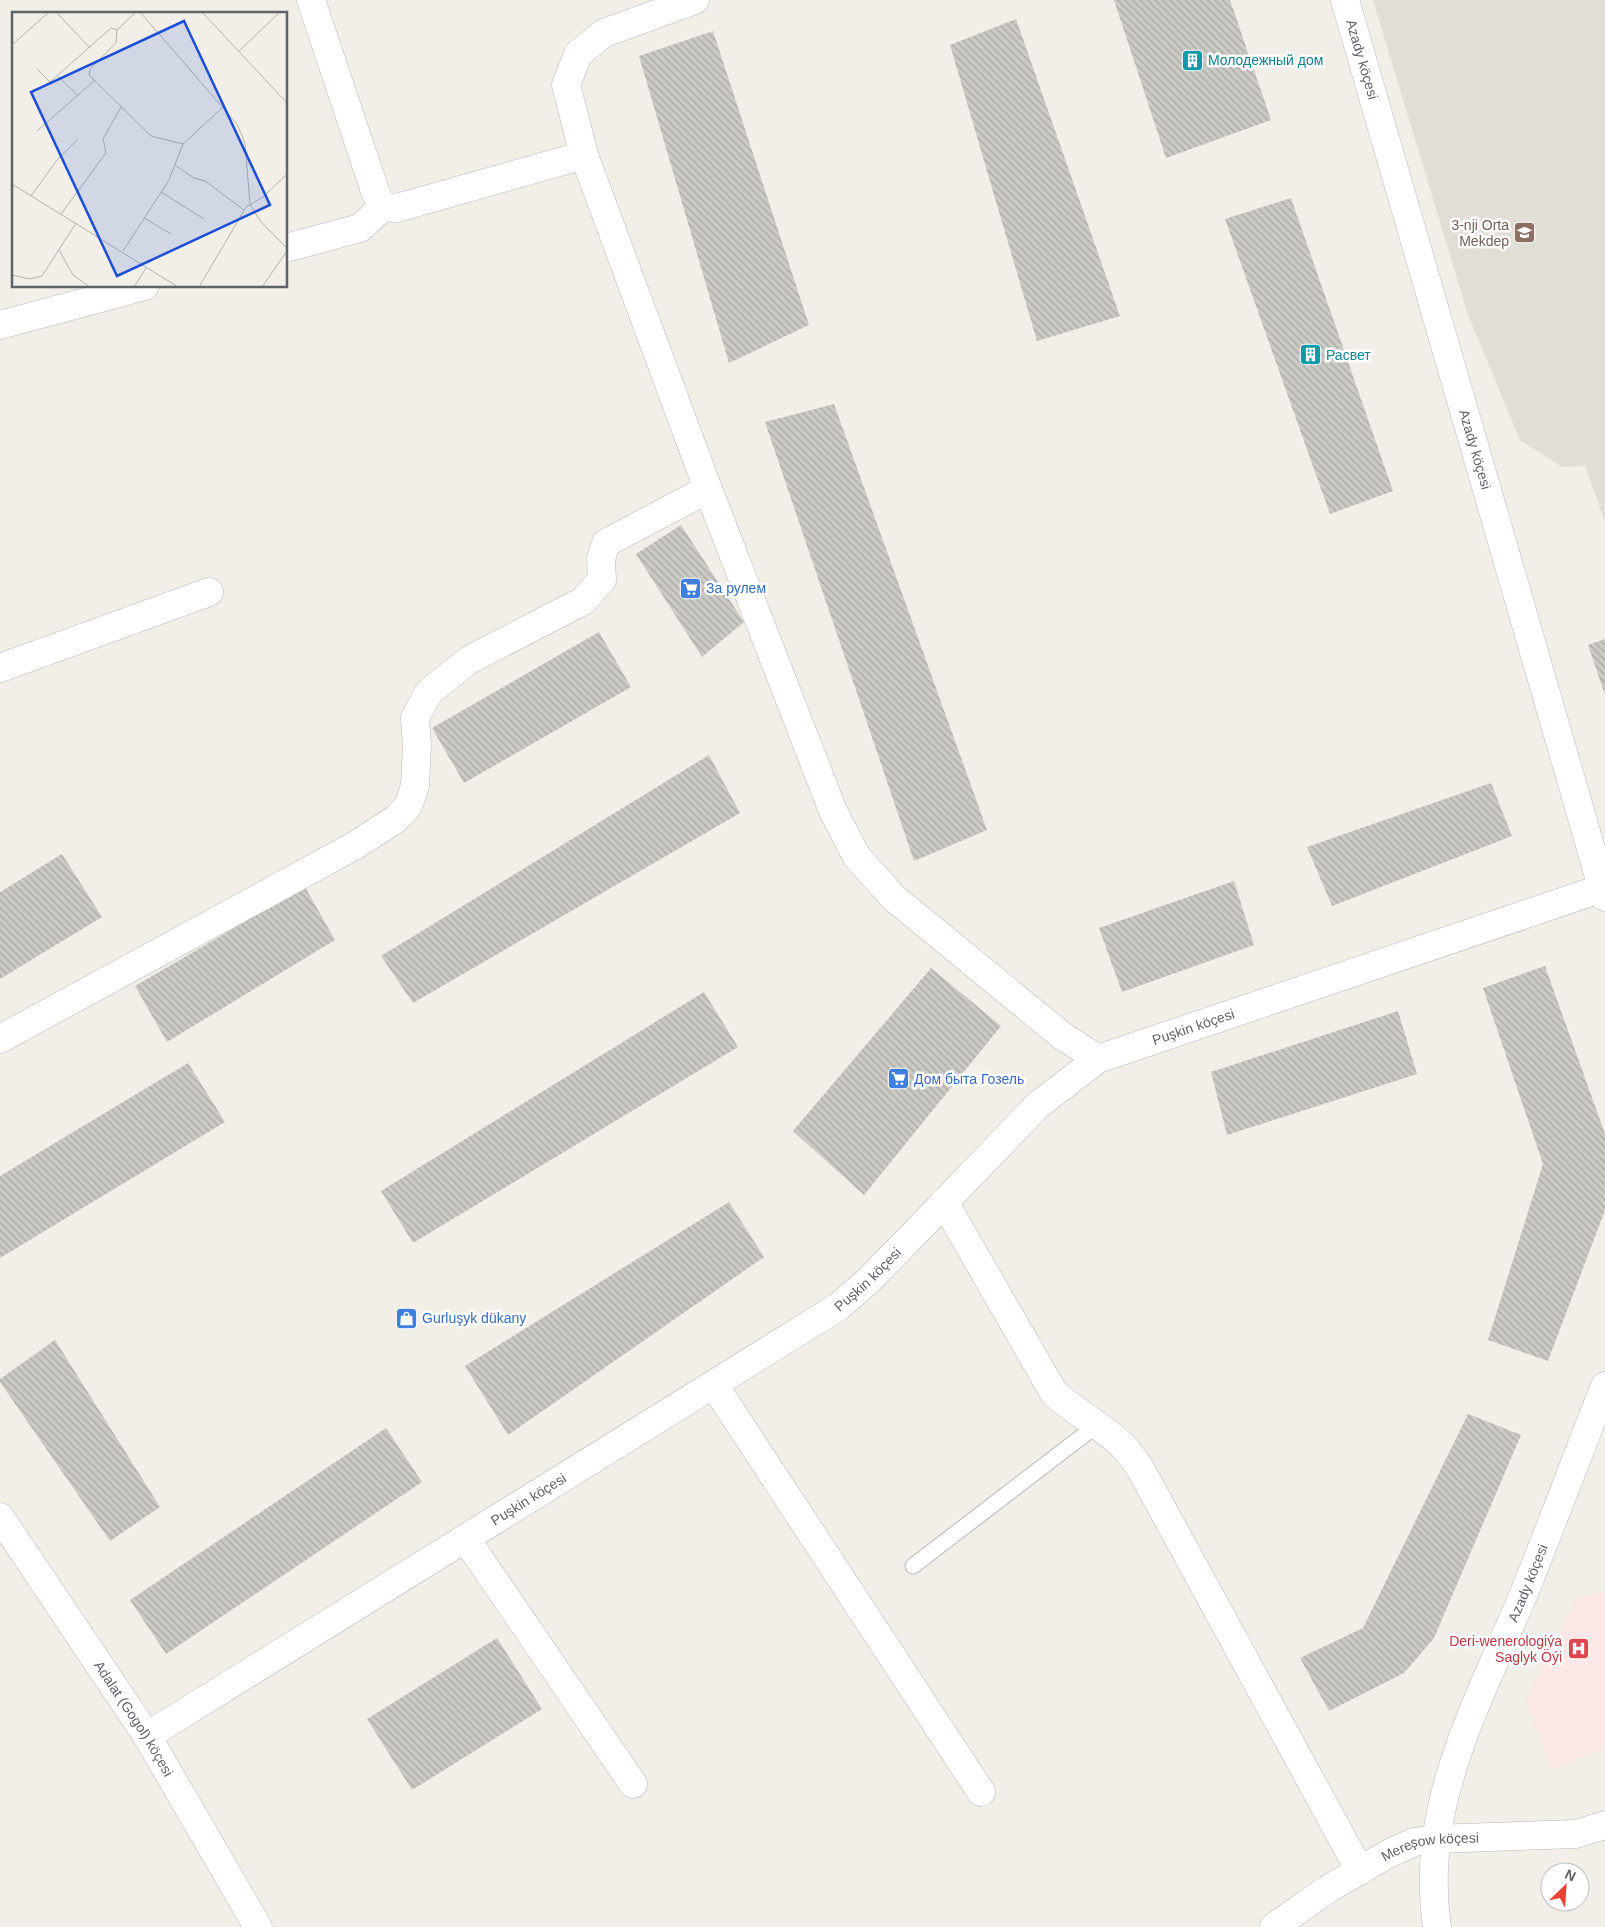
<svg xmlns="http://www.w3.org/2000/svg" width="1605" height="1927" viewBox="0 0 1605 1927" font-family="Arial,sans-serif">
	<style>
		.education { fill: #e1ded6 }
		.medical { fill: #fce8e6 }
		.building { fill: url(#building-back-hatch) }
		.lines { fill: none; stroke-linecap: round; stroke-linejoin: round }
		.service-casing { stroke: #b5b8bc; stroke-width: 17 }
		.minor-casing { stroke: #b5b8bc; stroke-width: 29 }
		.secondary-casing { stroke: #b6babf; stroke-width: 29 }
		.service { stroke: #fff; stroke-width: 15 }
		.minor { stroke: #fff; stroke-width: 28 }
		.secondary { stroke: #fff; stroke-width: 28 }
		.labels { text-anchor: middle; stroke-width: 5; stroke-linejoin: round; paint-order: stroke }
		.street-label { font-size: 14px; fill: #5f6368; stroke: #fff }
		.culture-label { font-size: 14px; fill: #0d838f; stroke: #fff; text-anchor: start }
		.education-label { font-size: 14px; fill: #785e54; stroke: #fff; text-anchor: end }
		.shop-label { font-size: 14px; fill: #366cbe; stroke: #fff; text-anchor: start }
		.health-label { font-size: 14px; fill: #be3a42; stroke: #fff; text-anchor: end }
		.inset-road { fill: none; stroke: #b3b3b1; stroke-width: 1 }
		.view { fill: #1d4ed8; fill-opacity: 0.15; stroke: #1d4ed8; stroke-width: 2.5 }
		.inset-edge { fill: none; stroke: #5f6368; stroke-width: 2.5 }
	</style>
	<defs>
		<pattern id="building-back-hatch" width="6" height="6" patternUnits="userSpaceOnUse" patternTransform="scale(1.25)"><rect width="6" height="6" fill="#cccac5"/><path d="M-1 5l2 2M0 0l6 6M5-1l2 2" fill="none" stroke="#a9a8a4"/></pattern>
	</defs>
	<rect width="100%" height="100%" fill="#f1efe8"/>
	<path class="education" d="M1373,0h232v522l-20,-56 -23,1 -42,-27 -52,-125z"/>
	<path class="medical" d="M1605,1591v158l-54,20 -25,-70 51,-101z"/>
	<path class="building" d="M1114,0h116l41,120 -105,38z
		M1016,19l104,297 -83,25 -87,-296z
		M713,31l96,294 -80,38 -90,-307z
		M1291,198l102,293 -63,23 -105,-295z
		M834,404l153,426 -73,31 -149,-439z
		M681,525l63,97 -42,35 -66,-103z
		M599,632l32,55 -167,96 -32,-55z
		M1605,639v56l-17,-50z
		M709,755l31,58 -327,190 -32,-47z
		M1491,783l21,53 -180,70 -25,-59z
		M62,854l40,63 -102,62v-87z
		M1234,881l20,64 -132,47 -23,-64z
		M305,887l30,53 -168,102 -32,-56z
		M1545,966l60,168v76l-57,151 -60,-21 55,-176 -60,-176z
		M931,968l70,58 -137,169 -71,-64z
		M704,992l34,55 -325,196 -32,-52z
		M1398,1011l19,63 -190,61 -16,-63z
		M188,1063l37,59 -225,136v-82z
		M729,1202l35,55 -256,178 -43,-69z
		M55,1340l105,167 -50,34 -110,-159v-3z
		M1468,1414l53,21 -87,203 -30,35 -75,38 -29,-53 63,-30z
		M386,1428l36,54 -256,172 -36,-54z
		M497,1638l45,71 -130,81 -45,-71z"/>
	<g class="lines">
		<defs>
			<path id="service" d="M913,1566l184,-141"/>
			<g id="minor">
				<path d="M311,0l65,194 7,13"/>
				<path d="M695,0l-91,33 -26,21 -12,31 18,70 124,334 125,322 24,46 37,41 167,137 37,24"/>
				<path d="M286,248l74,-20 23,-21 14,1 187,-53"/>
				<path d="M0,325l145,-39"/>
				<path d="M0,668l209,-76"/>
				<path d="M0,1039l354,-193 42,-27 12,-13 7,-20 2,-40 -2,-28 14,-26 40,-32 114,-59 19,-21 -1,-21 5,-16 102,-54"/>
				<path d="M944,1202l110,191c21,19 48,33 69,53 6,6 12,15 17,22l220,403"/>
				<path d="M714,1385l267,407"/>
				<path id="s1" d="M0,1517l147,219 111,191"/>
				<path d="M466,1539l167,245"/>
				<path id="s2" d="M147,1736l691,-429 30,-26 46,-47 124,-129 60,-46 505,-171"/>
				<path id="s3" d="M1274,1927l54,-38 60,-35 26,-12 21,-3 141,-5 29,-9"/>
			</g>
			<g id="secondary">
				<path id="s4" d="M1345,0l260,897"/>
				<path id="s5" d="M1437,1927c-18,-121 40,-222 85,-329 29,-71 55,-142 83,-212"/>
			</g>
		</defs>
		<use href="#service" class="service-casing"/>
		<use href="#minor" class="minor-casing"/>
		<use href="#secondary" class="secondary-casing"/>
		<use href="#service" class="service"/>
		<use href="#minor" class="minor"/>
		<use href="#secondary" class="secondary"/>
	</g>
	<defs>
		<symbol id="building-square" viewBox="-11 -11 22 22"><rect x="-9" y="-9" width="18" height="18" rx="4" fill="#0f9aa8" stroke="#fff"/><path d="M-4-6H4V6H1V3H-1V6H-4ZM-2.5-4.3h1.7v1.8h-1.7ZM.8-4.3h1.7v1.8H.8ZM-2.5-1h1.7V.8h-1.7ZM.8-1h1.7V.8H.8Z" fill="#fff"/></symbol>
		<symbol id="school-square" viewBox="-11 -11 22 22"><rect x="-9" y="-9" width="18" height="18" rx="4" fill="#8d6e63" stroke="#fff"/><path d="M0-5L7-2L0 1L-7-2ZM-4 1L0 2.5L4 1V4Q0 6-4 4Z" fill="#fff"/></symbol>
		<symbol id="supermarket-square" viewBox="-11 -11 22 22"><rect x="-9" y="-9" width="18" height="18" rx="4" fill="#3f7fe0" stroke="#fff"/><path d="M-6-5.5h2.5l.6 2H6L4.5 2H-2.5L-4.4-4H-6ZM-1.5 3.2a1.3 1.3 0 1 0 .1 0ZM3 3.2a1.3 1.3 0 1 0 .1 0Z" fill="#fff"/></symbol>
		<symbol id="shop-square" viewBox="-11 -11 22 22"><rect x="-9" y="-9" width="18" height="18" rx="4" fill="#3f7fe0" stroke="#fff"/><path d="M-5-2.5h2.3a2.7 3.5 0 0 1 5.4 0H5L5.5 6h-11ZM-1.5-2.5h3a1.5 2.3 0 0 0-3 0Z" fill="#fff"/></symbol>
		<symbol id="hospital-square" viewBox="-11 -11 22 22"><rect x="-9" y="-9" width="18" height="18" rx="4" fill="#e0444e" stroke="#fff"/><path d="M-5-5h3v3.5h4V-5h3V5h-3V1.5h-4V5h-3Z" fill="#fff"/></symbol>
	</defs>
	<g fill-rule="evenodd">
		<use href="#building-square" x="1180" y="48" width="25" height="25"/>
		<use href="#school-square" x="1512" y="220" width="25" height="25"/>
		<use href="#building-square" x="1298" y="342" width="25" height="25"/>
		<use href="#supermarket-square" x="678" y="576" width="25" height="25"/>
		<use href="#supermarket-square" x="886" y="1066" width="25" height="25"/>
		<use href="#shop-square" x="394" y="1306" width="25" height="25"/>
		<use href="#hospital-square" x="1566" y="1636" width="25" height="25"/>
	</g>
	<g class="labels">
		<g class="street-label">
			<text dy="5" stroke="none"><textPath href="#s4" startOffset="62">Azady köçesi</textPath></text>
			<text dy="5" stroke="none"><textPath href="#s4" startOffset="468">Azady köçesi</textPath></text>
			<text dy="5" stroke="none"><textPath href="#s2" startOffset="1274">Puşkin köçesi</textPath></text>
			<text dy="5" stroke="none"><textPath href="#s2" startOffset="854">Puşkin köçesi</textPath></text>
			<text dy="5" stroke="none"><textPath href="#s2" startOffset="449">Puşkin köçesi</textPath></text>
			<text dy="5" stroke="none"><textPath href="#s5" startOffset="361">Azady köçesi</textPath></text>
			<text dy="5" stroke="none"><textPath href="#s1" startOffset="242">Adalat (Gogol) köçesi</textPath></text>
			<text dy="5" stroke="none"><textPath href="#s3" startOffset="179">Mereşow köçesi</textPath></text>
		</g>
		<g class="culture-label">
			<text x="1208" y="65">Молодежный дом</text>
			<text x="1326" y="360">Расвет</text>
		</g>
		<g class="education-label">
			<text x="1509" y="230">3-nji Orta<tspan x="1509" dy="16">Mekdep</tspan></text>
		</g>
		<g class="shop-label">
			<text x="706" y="593">За рулем</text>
			<text x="914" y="1084">Дом быта Гозель</text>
			<text x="422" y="1323">Gurluşyk dükany</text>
		</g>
		<g class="health-label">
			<text x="1562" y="1646">Deri-wenerologiýa<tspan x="1562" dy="16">Saglyk Öýi</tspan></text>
		</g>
	</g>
	<g transform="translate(12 12)">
		<rect width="275" height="275" fill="#f1efe8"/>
		<path class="inset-road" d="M44,0l34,36M124,0l-19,18 -1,13 -26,26 -1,6 62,61 32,8M128,0l97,112 8,19 5,61 10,17 27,27M190,0l85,91M0,33l37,-33M227,39l41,-39M25,57l13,13 61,-54 6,2M46,64l19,19M25,119l57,-50M163,153l19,13 11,3 39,29M0,172l166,103M149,180l43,27M19,184l26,-36 21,-21M49,202l45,-61 -3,-14 18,-32M132,206l27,16M47,238l14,25 17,12M111,239l46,-71 14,-36 41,-38M0,263l18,4 12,-3 34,-53M122,275l12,-19M187,275l47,-80 17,-10 24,-23M250,275l25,-36"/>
		<path class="view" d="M172,9l86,184 -153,71 -86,-184z"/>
		<rect width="275" height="275" class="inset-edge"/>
	</g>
	<g transform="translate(1565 1887) rotate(25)"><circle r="24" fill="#ffffff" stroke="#bfc1c3"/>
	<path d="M0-4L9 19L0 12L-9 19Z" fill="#ea4335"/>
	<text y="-8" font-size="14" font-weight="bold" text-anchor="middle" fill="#5f6368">N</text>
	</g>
</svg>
